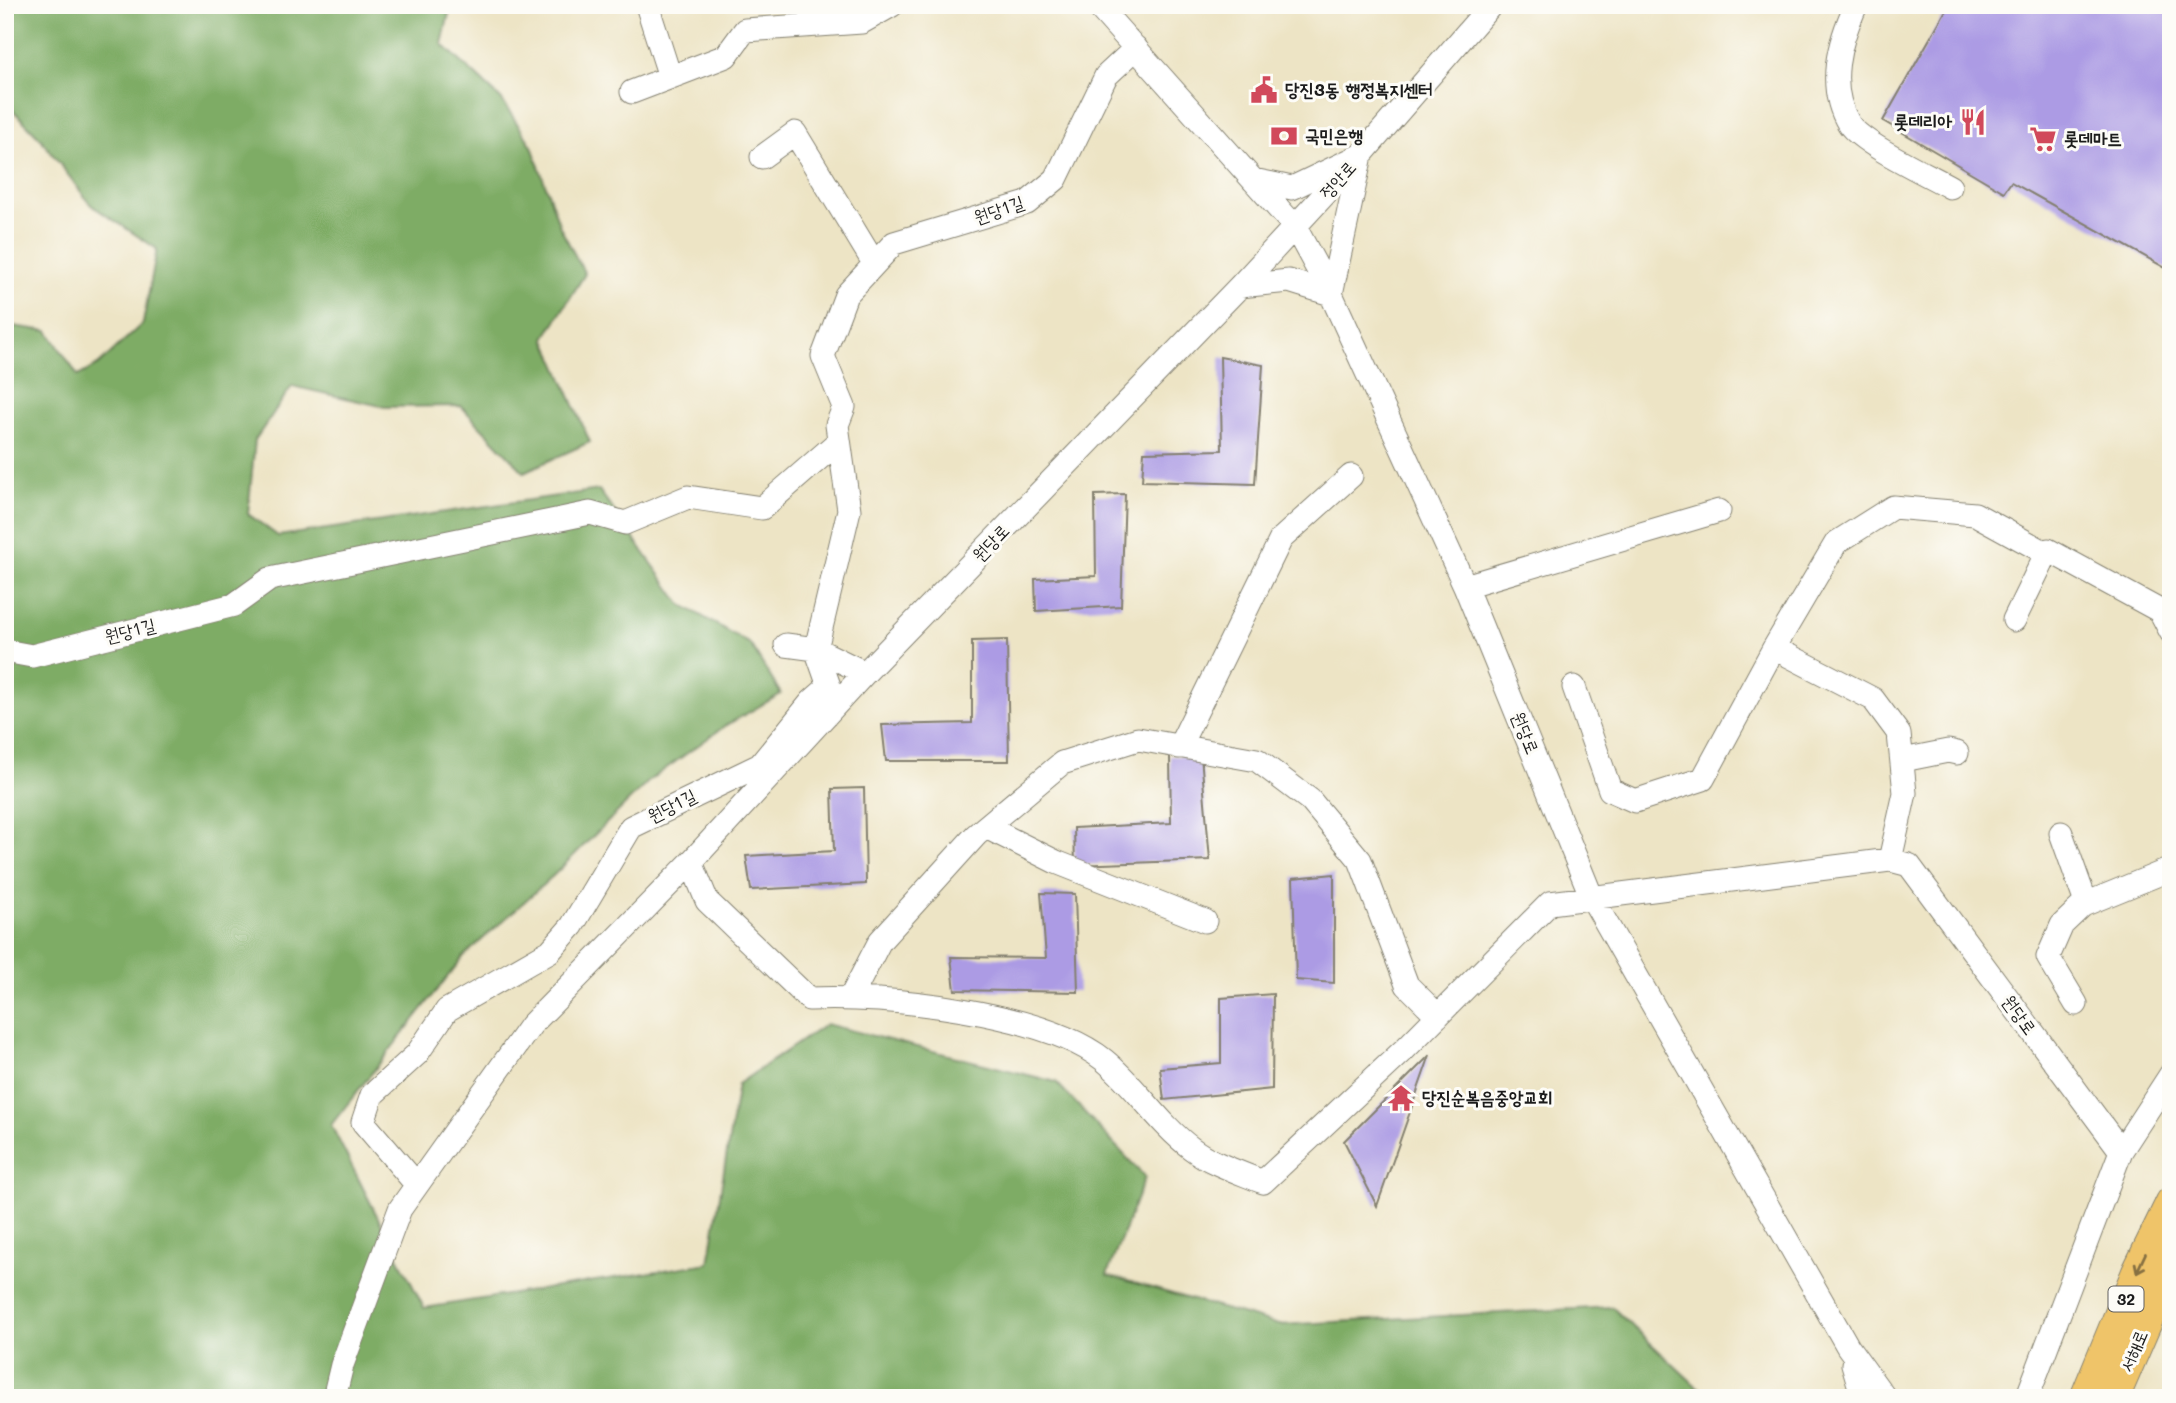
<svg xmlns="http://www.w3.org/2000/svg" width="2176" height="1403" viewBox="0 0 2176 1403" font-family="Mali,'Poor Story',sans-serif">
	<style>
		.forest { fill: #7eac65; stroke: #4d6440; stroke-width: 2 }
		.building { fill: #ac9be4 }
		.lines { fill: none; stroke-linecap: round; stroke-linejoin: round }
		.minor-casing { stroke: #848070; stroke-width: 25 }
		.major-casing { stroke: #848070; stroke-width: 32 }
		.minor { stroke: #fff; stroke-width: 23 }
		.major { stroke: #efc469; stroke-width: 30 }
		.oneway { stroke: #867042 }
		.labels { text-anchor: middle; stroke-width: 6; stroke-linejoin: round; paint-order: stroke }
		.shield { fill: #fdfcf7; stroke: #605f5e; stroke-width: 2 }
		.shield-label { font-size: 16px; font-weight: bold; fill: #1c1c1c }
		.poi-label { font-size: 18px; font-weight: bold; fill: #1c1c1c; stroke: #fdfcf7; text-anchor: start }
		.street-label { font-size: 18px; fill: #1c1c1c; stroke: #fdfcf7 }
	</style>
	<rect width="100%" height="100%" fill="#fdfcf7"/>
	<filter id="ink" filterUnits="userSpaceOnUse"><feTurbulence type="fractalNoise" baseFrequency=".0143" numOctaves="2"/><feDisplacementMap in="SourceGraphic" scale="14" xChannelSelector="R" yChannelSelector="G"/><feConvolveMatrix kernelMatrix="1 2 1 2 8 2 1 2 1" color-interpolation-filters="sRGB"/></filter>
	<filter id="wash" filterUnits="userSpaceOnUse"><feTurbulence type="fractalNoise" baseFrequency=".00686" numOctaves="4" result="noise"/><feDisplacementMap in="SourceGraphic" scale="28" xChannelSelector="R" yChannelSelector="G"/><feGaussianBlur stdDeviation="1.57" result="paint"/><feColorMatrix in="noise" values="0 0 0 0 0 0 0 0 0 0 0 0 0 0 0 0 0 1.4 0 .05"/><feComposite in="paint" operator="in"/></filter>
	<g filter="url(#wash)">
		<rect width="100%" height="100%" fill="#ede4c5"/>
		<path class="forest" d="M5,5h446l-9,39 59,55 31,47 28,81 25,47 -40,64 45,104 -66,30 -63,-66 -76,1 -93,-21 -37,54 -7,74 30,22 321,-46 82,114 69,40 31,50 -56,32 -75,54 -95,94 -91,82 -133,169 93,183 285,-45 29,-179 88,-60 230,58 89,95 -38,98 172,50 333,-18 97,91h-1704v-1073l43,6 30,45 20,-11 45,-42 14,-74 -66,-44 -51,-67 -35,-36z"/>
		<g id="blocks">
			<path class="building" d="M1949,5h208l14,8v258l-160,-89 -7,10 -121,-71z
				M1220,357l43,8 -8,119 -113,-3 2,-29 78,-2z
				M1125,494l-4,112 -85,5 -1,-32 61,-3 -1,-81z
				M1007,640l2,121h-123l-4,-36 90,-2v-82z
				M1170,756h31l9,104 -135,5 -1,-37 97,-5z
				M864,788l2,96 -115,6 -5,-34 88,-5 -2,-62z
				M1334,874v109l-38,-3 -3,-102z
				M1041,893l34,1 3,98 -123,-2 -4,-33 95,1z
				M1273,994l-1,95 -108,11 -4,-32 61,-5v-65z
				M1430,1055l-53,151 -33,-65z"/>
		</g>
	</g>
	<g filter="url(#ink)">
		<use href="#blocks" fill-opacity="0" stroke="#848070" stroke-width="2"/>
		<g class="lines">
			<defs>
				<path id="minor" d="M647,5l23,72
					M1097,5l198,222 36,67 134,292 127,312 256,449 37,51
					M1856,5c-17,37 -30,81 -7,119 13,20 78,50 101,63
					M632,92l94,-36 19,-26 117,-8 30,-17
					M762,157l33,-24 79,130
					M1240,286l49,-5 42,13 30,-139 -69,33 -39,-8
					M1465,586l254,-75
					M2014,620l34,-70 112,61 11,21
					M786,645l30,4 49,24
					M1774,648l62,-105 57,-36 82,7 71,39
					M5,651l27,5 202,-51 36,-26 320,-66 35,10 63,-26 74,11 77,-67
					M1574,687l36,103 25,11 68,-22 71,-131 99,51 26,35 6,59 -15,67
					M1179,747l102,-208 70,-63
					M1903,760l45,-9 9,2
					M986,827l70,35 149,59
					M2061,833l25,70 -3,2
					M691,862l16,39 102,98c76,-4 235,13 295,61 32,26 54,63 87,88 21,16 48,24 72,34l141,-132 146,-147 340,-43 19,5 212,286
					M851,997l29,-56 96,-106 86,-72 76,-24 119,21 53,40 50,60 47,125 31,31
					M2076,1004l-28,-47 14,-32 21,-20 88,-36
					M417,1185l-54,-63 9,-27 45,-41 30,-44 103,-59 22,-25 59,-99 129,-62 52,-64 17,-15 -13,-37 33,-139 -12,-85 7,-18 -21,-51 23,-61 48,-52 133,-40 29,-24 50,-103 30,-28
					M1853,1364l10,34
					M334,1398l8,-33 58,-156 131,-184 160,-163 174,-189 375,-387 121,-131 130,-150
					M2027,1398l94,-247 50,-77"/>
				<path id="major" d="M2085,1398l52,-126 34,-70
					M2114,1398l57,-132"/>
			</defs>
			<use href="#minor" class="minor-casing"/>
			<use href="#major" class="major-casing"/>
			<use href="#minor" class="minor"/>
			<use href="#major" class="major"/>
		</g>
		<defs><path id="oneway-shaft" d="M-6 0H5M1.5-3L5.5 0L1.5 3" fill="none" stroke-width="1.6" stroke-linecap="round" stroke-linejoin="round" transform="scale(1.75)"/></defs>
		<use class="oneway" href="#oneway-shaft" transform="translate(2141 1263) rotate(115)"/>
	</g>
	<defs>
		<symbol id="civic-bare" viewBox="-9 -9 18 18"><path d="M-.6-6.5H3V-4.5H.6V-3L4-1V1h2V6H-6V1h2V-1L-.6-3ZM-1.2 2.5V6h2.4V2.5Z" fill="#d1495b" stroke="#fdfcf7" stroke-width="2.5" paint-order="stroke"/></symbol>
		<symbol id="restaurant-bare" viewBox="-9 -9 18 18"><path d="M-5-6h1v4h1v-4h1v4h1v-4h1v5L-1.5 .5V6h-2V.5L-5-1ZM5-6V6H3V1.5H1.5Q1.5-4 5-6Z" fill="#d1495b" stroke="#fdfcf7" stroke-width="2.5" paint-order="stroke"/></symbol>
		<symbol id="bank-bare" viewBox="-9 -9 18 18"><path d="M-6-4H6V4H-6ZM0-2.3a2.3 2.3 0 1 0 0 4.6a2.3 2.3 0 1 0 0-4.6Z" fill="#d1495b" stroke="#fdfcf7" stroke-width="2.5" paint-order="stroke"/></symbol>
		<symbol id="supermarket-bare" viewBox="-9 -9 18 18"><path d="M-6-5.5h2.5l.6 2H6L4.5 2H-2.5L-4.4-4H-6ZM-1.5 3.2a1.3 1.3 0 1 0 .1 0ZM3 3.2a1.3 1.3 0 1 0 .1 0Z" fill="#d1495b" stroke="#fdfcf7" stroke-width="2.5" paint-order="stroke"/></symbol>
		<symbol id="temple-bare" viewBox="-9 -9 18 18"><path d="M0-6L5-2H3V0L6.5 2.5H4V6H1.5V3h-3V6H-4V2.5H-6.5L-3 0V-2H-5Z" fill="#d1495b" stroke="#fdfcf7" stroke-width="2.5" paint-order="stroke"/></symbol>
	</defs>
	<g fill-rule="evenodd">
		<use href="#civic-bare" x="1245" y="71" width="38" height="38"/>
		<use href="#restaurant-bare" x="1954" y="103" width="38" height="38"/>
		<use href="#bank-bare" x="1265" y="117" width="38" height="38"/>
		<use href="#supermarket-bare" x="2024" y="120" width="38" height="38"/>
		<use href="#temple-bare" x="1382" y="1079" width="38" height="38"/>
	</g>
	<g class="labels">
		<rect class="shield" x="2108.5" y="1286.5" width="35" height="25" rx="5"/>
		<g class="shield-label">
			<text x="2126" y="1305">32</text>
		</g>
		<g class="poi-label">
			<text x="1285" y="96">당진3동 행정복지센터</text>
			<text x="1952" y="128" text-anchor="end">롯데리아</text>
			<text x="1305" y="142">국민은행</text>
			<text x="2064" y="145">롯데마트</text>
			<text x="1422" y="1104">당진순복음중앙교회</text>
		</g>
		<g class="street-label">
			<text transform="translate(1338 180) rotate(-48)" y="6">정안로</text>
			<text transform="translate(999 210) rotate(-19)" y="6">원당1길</text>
			<text transform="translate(991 543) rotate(-46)" y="6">원당로</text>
			<text transform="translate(130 631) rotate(-14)" y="6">원당1길</text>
			<text transform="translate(1525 733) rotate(68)" y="6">원당로</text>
			<text transform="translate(672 806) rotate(-27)" y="6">원당1길</text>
			<text transform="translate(2019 1015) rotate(54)" y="6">원당로</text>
			<text transform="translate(2134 1351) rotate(-67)" y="6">서해로</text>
		</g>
	</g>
	<rect width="2176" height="1403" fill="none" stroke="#fdfcf7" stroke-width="28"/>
</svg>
